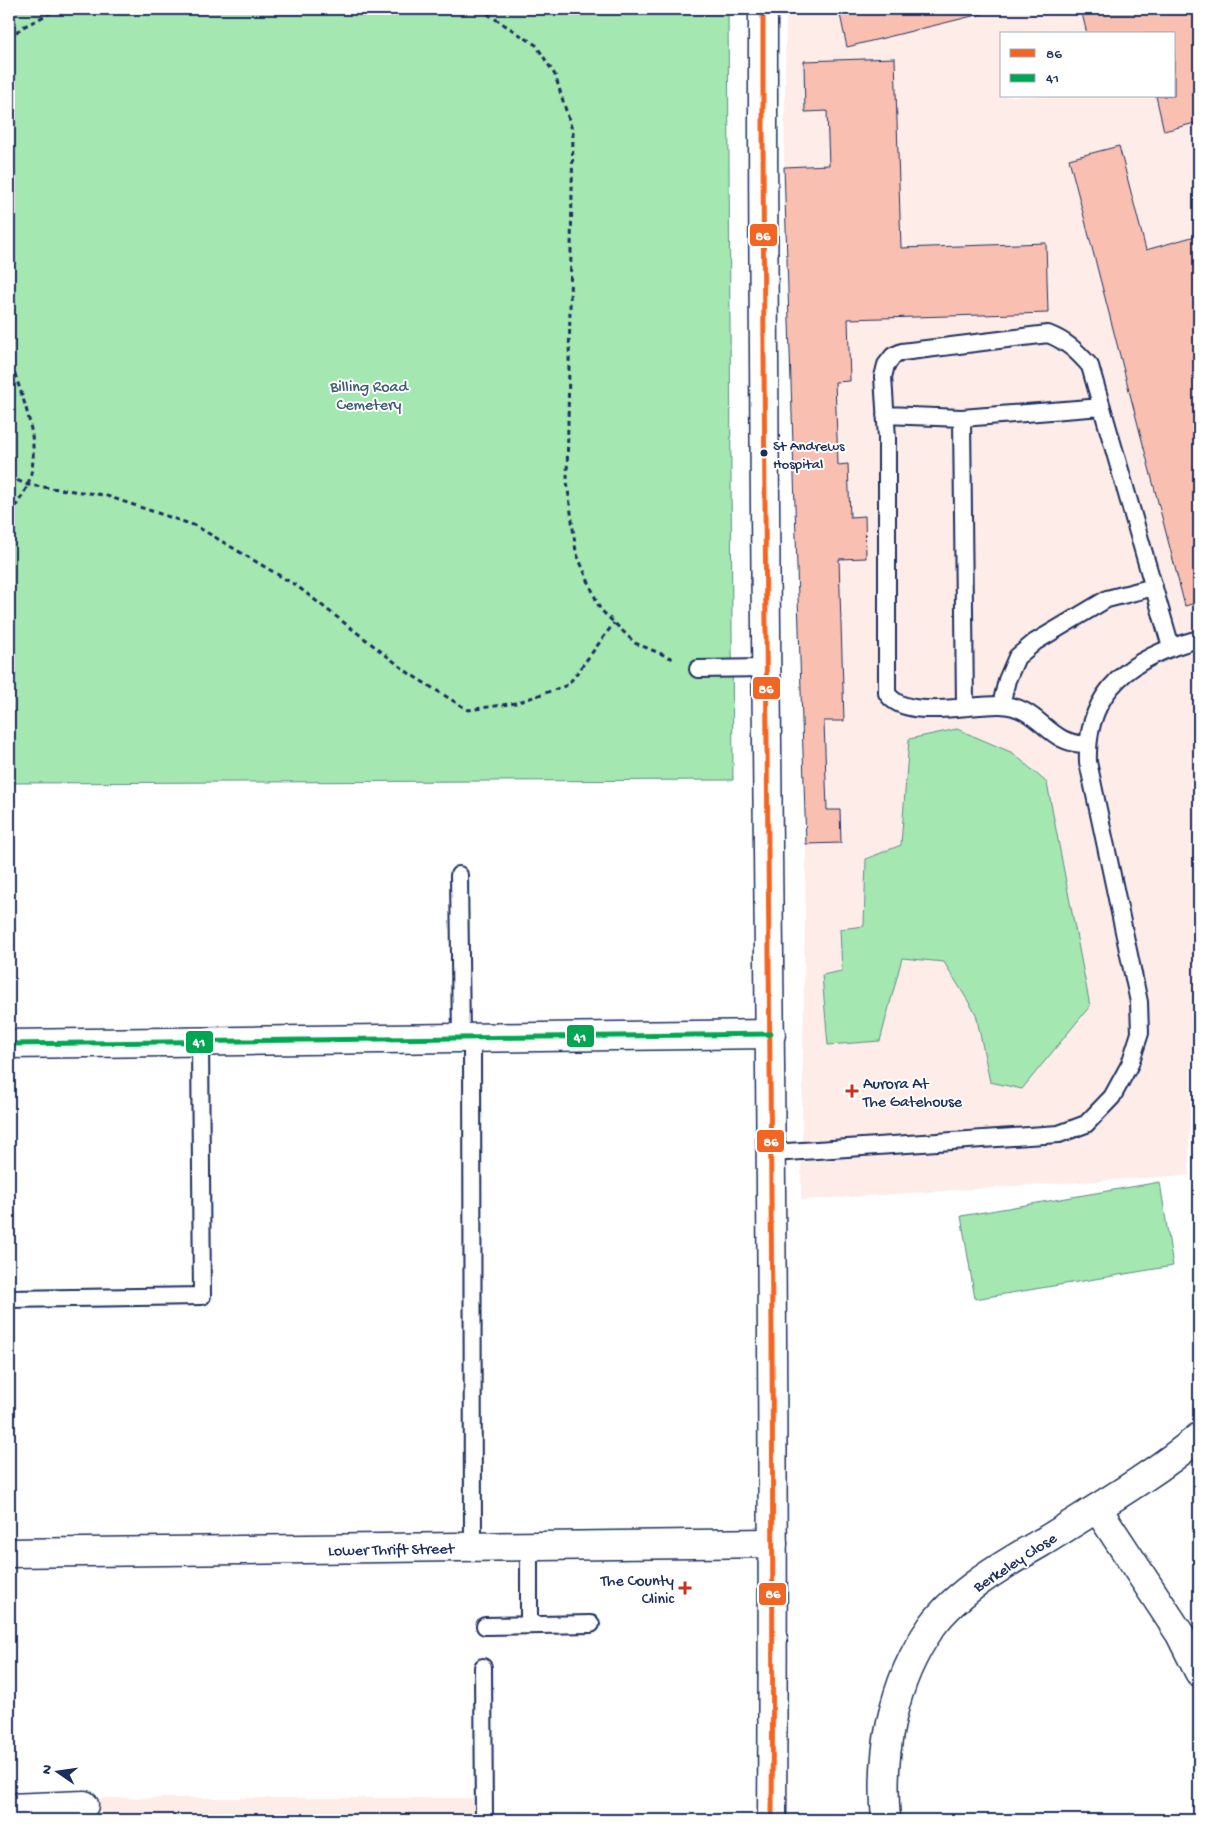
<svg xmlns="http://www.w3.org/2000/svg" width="1208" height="1829" viewBox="0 0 1208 1829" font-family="'Gochi Hand',sans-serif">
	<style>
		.built { fill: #fdece8; fill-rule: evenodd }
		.green { fill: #a4e7b1; stroke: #608b88 }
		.building { fill: #f9c0b1; stroke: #1b2f5e }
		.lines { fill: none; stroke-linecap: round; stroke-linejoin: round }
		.lane-casing { stroke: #1b2f5e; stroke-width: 20 }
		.street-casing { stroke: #1b2f5e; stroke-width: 31 }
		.secondary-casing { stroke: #1b2f5e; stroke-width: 31 }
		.path { stroke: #1b2f5e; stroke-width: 3; stroke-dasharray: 5 4; stroke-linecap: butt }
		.lane { stroke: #fff; stroke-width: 16 }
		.street { stroke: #fff; stroke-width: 28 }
		.secondary { stroke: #fff; stroke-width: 28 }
		.bus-1-casing { stroke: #fff; stroke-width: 9 }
		.bus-2-casing { stroke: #fff; stroke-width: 9 }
		.bus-1 { stroke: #f26522; stroke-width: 5 }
		.bus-2 { stroke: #00a651; stroke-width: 5 }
		.bus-dot { fill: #1b2f5e; stroke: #fff; stroke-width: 2 }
		.poi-dot { fill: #c8321e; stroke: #fff; stroke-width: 2 }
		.labels { text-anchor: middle; stroke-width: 4; stroke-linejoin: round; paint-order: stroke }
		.bus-label { font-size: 15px; fill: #1b2f5e; stroke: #fff; text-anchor: start }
		.park-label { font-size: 16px; fill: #3d5d73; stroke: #fff }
		.poi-label { font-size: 16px; fill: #1b2f5e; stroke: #fff; text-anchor: start }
		.street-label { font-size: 16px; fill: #1b2f5e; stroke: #fff }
		.line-badge { stroke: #fff; stroke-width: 2 }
		.badge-label { font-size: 14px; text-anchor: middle; font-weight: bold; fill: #fff }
	</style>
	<rect width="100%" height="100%" fill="#fff"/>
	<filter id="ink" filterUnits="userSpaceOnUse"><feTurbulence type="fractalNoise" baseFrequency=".02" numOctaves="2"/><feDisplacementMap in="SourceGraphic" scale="10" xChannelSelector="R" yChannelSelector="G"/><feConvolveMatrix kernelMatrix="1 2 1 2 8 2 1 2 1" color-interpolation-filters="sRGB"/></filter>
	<g filter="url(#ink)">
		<path class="built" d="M786,9h413v1046l-8,2 -2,118 -388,25 5,-356 -22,-677zM1002,34h172v62h-172z
			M89,1798h384v22h-384z"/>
		<path class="green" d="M9,9h719l5,771 -724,3z
			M957,729l56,24 34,30 43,223 -68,83 -32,-7 -14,-68 -32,-52 -42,-4 -22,83 -52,4 -6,-70 20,-4 -2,-42 24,-3 2,-67 35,-14 8,-106z
			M1160,1182l13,84 -198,33 -14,-83z"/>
		<path class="building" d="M842,9h159l-154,38 -8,-37z
			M1081,9h118v113l-35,9 -8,-35h18v-62h-87z
			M895,58l6,190 145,-5 2,70 -200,6 2,62 -15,1 3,83 10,-1 2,53 15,-1 1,42 -27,1 5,162h-20l3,89h13l1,33 -35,1 -22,-677 45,-2 -2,-54 -22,1 -1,-51z
			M1119,146l27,104 53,-15v367l-14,4 -116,-447z"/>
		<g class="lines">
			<defs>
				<path id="lane" d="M885,415l77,3 140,-11
					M962,418l3,288
					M698,669l67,-1
					M1001,705l6,-25 10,-23 18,-15 72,-43 47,-12
					M1087,744c-40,2 -46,-38 -87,-39 -29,-1 -97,16 -113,-12v-255l-4,-61 3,-12 7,-9 9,-4 146,-18c18,7 29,17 42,32l81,281
					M459,875l2,163
					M472,1038l1,509
					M772,1153l287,-19 27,-10 26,-27 18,-33 10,-31 -1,-31 -51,-240c-3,-73 46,-106 111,-123
					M9,1299l193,-3 -2,-254
					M529,1625v-79
					M485,1626l106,-2
					M483,1667l1,153"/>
				<path id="street" d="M9,1044l762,-10
					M1097,1508l83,126 19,38
					M9,1553l764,-10
					M9,1808l75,-3
					M886,1820c-6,-67 6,-138 46,-194 26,-36 76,-64 114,-86 52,-33 106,-64 153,-103"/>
				<path id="secondary" d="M763,9c-1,604 13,1207 9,1811"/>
			</defs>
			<use href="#lane" class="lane-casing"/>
			<use href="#street" class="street-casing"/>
			<use href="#secondary" class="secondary-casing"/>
			<path class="path" d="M470,9l16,4 50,32 19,30 18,58 -6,348 9,71 24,57 35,34 41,17
				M9,38l14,-11 35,-18
				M9,357c13,40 34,85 19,127 -4,11 -13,22 -19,33
				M9,477l19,8 76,10 92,31 101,60 113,88 58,36 48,-7 52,-18 46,-62"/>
			<use href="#lane" class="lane"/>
			<use href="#street" class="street"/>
			<use href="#secondary" class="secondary"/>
			<defs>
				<path id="bus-1" d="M763,9c-1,604 13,1207 9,1811"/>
				<path id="bus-2" d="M9,1044l762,-10"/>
			</defs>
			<use href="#bus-1" class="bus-1-casing"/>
			<use href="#bus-2" class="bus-2-casing"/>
			<use href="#bus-1" class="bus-1"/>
			<use href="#bus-2" class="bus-2"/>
		</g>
	</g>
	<circle class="bus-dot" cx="764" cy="453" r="4.5"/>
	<g class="poi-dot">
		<path d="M849.5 1083.5h5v5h5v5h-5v5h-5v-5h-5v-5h5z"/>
		<path d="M682.5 1580.5h5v5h5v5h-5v5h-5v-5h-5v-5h5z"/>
	</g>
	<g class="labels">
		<g class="bus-label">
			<text x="773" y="450">St Andrews<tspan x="773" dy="18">Hospital</tspan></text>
		</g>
		<g class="park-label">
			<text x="369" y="391">Billing Road<tspan x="369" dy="18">Cemetery</tspan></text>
		</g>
		<g class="poi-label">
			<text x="863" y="1088">Aurora At<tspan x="863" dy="18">The Gatehouse</tspan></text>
			<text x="674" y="1585" text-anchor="end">The County<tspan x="674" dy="18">Clinic</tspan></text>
		</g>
		<g class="street-label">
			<text transform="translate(391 1548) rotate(-1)" y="6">Lower Thrift Street</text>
			<text transform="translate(1014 1561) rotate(-33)" y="6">Berkeley Close</text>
		</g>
	</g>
	<g class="line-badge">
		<rect x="749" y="223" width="29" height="24" rx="5" fill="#f26522"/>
		<rect x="752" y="676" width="29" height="24" rx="5" fill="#f26522"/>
		<rect x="566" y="1024" width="29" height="24" rx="5" fill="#00a651"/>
		<rect x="185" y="1030" width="29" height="24" rx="5" fill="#00a651"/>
		<rect x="756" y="1129" width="29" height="24" rx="5" fill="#f26522"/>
		<rect x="758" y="1582" width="29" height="24" rx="5" fill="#f26522"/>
	</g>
	<g class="badge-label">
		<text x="763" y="240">86</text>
		<text x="766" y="693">86</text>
		<text x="580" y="1041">41</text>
		<text x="199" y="1046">41</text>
		<text x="771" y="1146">86</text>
		<text x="773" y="1598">86</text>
	</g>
	<rect width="1208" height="1829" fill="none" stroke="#fff" stroke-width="30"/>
	<rect x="15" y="15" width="1178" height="1799" fill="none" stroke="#1b2f5e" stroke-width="2" filter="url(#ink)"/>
	<rect x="1000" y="32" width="175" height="65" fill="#ffffff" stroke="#a4acbf"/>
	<rect x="1010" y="49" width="25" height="8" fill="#f26522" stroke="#a4acbf"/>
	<text x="1046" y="58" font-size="15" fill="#1b2f5e">86</text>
	<rect x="1010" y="74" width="25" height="8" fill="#00a651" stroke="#a4acbf"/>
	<text x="1046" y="82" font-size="15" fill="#1b2f5e">41</text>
	<g transform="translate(58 1772) rotate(283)" stroke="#ffffff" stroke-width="4" paint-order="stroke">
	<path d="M0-4L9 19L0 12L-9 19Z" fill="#1b2f5e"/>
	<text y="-8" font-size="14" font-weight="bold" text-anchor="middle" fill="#1b2f5e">N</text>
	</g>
</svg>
